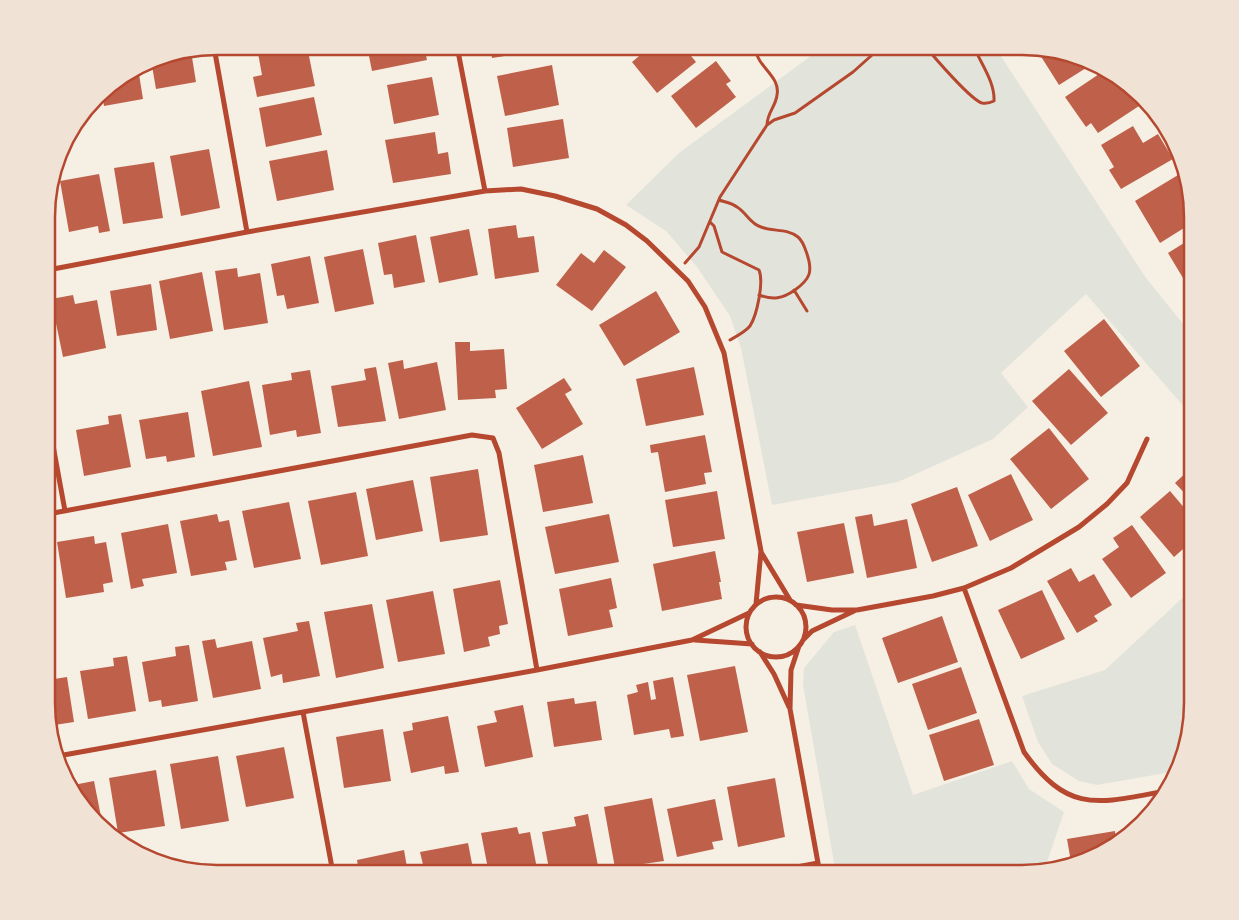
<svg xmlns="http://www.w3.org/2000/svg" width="1239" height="920" viewBox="0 0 1239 920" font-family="'Public Sans',sans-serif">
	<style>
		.green { fill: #e2e4dc }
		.building { fill: #bf614a }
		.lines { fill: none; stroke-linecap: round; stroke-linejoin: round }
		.path { stroke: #b5482f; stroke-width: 3 }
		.minor { stroke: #b5482f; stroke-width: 5 }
		.rim { fill: none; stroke: #b5482f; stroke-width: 2.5 }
	</style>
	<rect width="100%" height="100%" fill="#f6efe4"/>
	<path class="green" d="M823,47h172l151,231 46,57v81l-106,-122 -85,79 27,34 -35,32 -95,43 -126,23 -31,-157 -11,-32 -33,-49 -31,-36 -40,-26 53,-52z
		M1192,589v125l-8,44 -7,13 -80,14 -18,-4 -27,-17 -14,-22 -16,-46 83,-26z
		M855,625l58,170 99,-34 17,28 35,23 -19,56 -23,6h-186l-33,-189 1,-17 30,-36z"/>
	<path class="building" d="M290,46h17l8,40 -58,11 -4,-20 9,-2 -4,-22z
		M367,46h57l3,14 -55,11z
		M490,46h58l1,3 -57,9z
		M651,46h41l-5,5 9,11 -39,31 -25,-31z
		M1035,47l52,12 7,4 -35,22z
		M191,51l5,31 -40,7 -5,-29z
		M716,61l15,20 -5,3 10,13 -40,31 -25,-32z
		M552,65l7,40 -54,11 -8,-40z
		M138,68l5,31 -39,7 -2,-14 2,-3z
		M1105,70l16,9 18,27 -41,27 -7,-10 -5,4 -21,-30z
		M432,77l7,38 -45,9 -7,-39z
		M314,97l8,38 -56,12 -7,-39z
		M563,119l6,39 -56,9 -6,-39z
		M1133,126l10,17 15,-9 15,25 -52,30 -12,-19 5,-3 -13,-22z
		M435,132l3,22 10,-2 3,22 -58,9 -8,-43z
		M209,149l11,59 -39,8 -11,-60z
		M327,150l7,40 -57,11 -8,-40z
		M154,162l9,56 -40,6 -9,-56z
		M1183,172l9,34v17l-32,20 -25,-42z
		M99,174l11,57 -11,2 -1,-7 -29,6 -9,-51z
		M48,207l6,27 -6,1z
		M516,225l2,13 16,-2 5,36 -44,7 -7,-50z
		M469,229l9,46 -39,8 -9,-46z
		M416,235l9,47 -31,6 -2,-14 -8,1 -6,-32z
		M1192,238v55l-24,-40z
		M363,249l11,55 -39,8 -11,-55z
		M604,250l22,17 -34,44 -36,-26 25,-32 13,10z
		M310,256l9,47 -32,6 -3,-14 -7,1 -6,-32z
		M237,268l1,9 22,-4 8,50 -44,7 -9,-59z
		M202,272l11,59 -43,8 -11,-58z
		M151,284l6,46 -40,6 -7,-45z
		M656,291l24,41 -56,34 -25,-41z
		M73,295l2,9 22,-4 9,48 -43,9 -12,-58z
		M1104,319l36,47 -39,31 -37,-46z
		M455,342h15v9l34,-2 3,40 -12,1 1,8 -38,2z
		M403,360l1,9 33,-7 9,48 -47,9 -11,-56z
		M376,367l10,54 -48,6 -7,-41 35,-6 -2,-11z
		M694,367l10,48 -58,11 -10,-47z
		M1069,369l39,44 -37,32 -39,-44z
		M310,370l11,63 -24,4 -1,-7 -26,5 -8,-50 30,-5 -1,-7z
		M564,378l8,12 -7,4 18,30 -41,25 -26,-41z
		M249,381l13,66 -49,9 -12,-65z
		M188,412l7,45 -28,5 -1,-6 -20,3 -7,-39z
		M121,414l10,53 -47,9 -8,-46 33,-6 -1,-8z
		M1049,428l40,51 -38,30 -41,-50z
		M705,435l7,37 -8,1 2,11 -41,8 -7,-40 -7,1 -1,-8z
		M583,455l10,48 -50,9 -9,-47z
		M1192,467v34l-17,-18z
		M478,469l10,66 -48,7 -10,-65z
		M1011,474l22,46 -43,21 -22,-46z
		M413,480l10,51 -47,9 -10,-51z
		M957,487l21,59 -46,16 -21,-58z
		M717,491l8,48 -52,8 -8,-47z
		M1170,491l22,26v16l-5,5 4,4 -17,15 -34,-40z
		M356,492l12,64 -47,9 -13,-64z
		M289,502l12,57 -47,9 -12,-57z
		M217,514l2,8 10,-2 8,40 -12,2 2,8 -36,6 -11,-55z
		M609,514l10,48 -64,12 -10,-47z
		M872,514l2,12 33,-7 10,49 -50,10 -12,-61z
		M844,523l10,50 -47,9 -10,-50z
		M168,524l9,49 -35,6 2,7 -13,3 -10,-56z
		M1132,525l34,48 -35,25 -29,-39 17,-12 -6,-9z
		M94,536l1,8 11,-2 7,40 -10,2 1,8 -38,6 -9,-56z
		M715,551l6,31h-2l3,17 -60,12 -9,-47z
		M1071,568l8,14 15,-8 18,31 -18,11 4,5 -21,12 -30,-52z
		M48,577l7,32 -7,1z
		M611,578l6,30 -8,2 4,17 -45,9 -9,-47z
		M500,580l8,44 -9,2 1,8 -12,3 2,9 -26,6 -11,-63z
		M1042,590l23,49 -44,20 -23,-49z
		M433,591l12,63 -47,8 -12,-62z
		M372,604l12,64 -48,10 -12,-66z
		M942,616l16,46 -60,21 -16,-45z
		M309,621l11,55 -37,7 -1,-9 -11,3 -8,-39 35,-7 -2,-8z
		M215,639l2,9 35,-7 9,48 -48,9 -11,-57z
		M189,645l9,56 -36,6 -1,-7 -12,2 -7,-40 34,-6 -1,-9z
		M127,656l9,55 -48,8 -8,-48 34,-5 -1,-8z
		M735,666l13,66 -48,9 -13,-66z
		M961,667l16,46 -49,17 -16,-46z
		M67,677l7,45 -26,4v-46z
		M673,677l11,59 -13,2 -2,-9 -35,6 -7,-40 11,-3 -2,-7 12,-3 3,18 5,-1 -3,-18z
		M574,698l1,6 21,-3 6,39 -48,7 -7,-45z
		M523,705l10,52 -48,10 -8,-41 20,-4 -3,-11z
		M448,716l11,56 -14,2 -1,-8 -33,7 -8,-41 10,-2 -1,-7z
		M979,719l15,46 -50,16 -15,-46z
		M383,729l8,52 -47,7 -8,-51z
		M284,747l10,51 -48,9 -10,-51z
		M218,756l11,65 -48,8 -11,-65z
		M156,770l9,56 -47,7 -9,-55z
		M775,778l10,59 -47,10 -11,-60z
		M94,781l9,46 -35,-41z
		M652,798l12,63 -49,7 -11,-61z
		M715,799l8,41 -11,2 2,7 -37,8 -10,-48z
		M588,814l11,57 -16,3h-33l-8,-42 34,-6 -2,-9z
		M517,827l2,7 11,-2 8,42h-49l-8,-41z
		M1115,831l1,10 -18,15 -27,6 -4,-23z
		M468,843l6,31 -49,-1 -5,-21z
		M404,850l4,23h-49l-2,-13z"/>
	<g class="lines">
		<path class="path" d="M753,46c2,5 4,10 7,15 7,11 20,20 17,34 -1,11 -10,18 -10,30
			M926,47c8,10 45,53 56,56 5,1 8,0 12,-2 1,-19 -13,-37 -20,-54
			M719,200c6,2 13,3 18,7 9,5 13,17 24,20 12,5 26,1 37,10 5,4 7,11 9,17 6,18 3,25 -12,36 -13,9 -22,10 -36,5
			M710,222l4,4 8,26 37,18c5,12 -2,45 -9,56 -5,6 -13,10 -20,14
			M685,263l14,-16 21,-50 47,-72 7,-5 21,-7 58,-41 28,-25
			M794,290l13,21"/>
		<path class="minor" d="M457,46l28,145
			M214,47l33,185
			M48,270l199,-38 238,-41 36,-2 34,7 42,13 29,16 21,16 41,40 17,26 19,46 37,198 -5,53
			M48,418l17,93
			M48,514l424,-79 21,3 6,15 38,217
			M761,552l29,48
			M964,588l60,164c45,63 75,51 142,39
			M746 627a30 30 0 1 1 60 0a30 30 0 1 1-60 0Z
			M796,605l36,5h25l76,-14 31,-8 47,-20 68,-41 28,-23 20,-21 20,-44
			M695,640l57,4
			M803,640l9,-9 42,-20
			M799,646l-8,24 -1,39 30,165
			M760,652l14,22 15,33
			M303,712l30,161
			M58,756l479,-86 155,-30 57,-27
			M759,874l59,-11"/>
	</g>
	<path d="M0 0H1239V920H0ZM217 55H1022A162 162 0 0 1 1184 217V703A162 162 0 0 1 1022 865H217A162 162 0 0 1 55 703V217A162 162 0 0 1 217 55Z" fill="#f1e2d6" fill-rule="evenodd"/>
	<path class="rim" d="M217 55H1022A162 162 0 0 1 1184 217V703A162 162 0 0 1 1022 865H217A162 162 0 0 1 55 703V217A162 162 0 0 1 217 55Z"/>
</svg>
